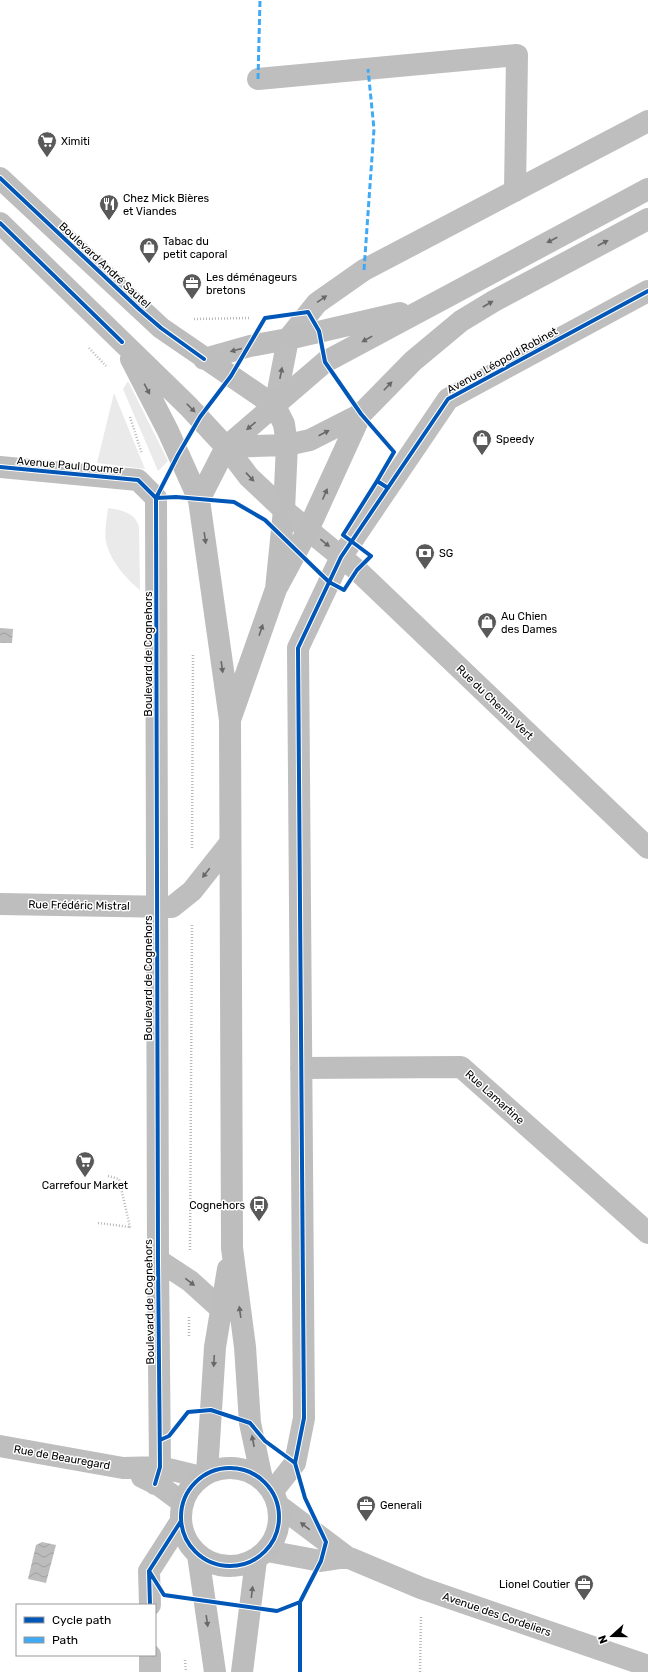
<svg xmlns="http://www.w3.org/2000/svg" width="648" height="1672" viewBox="0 0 648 1672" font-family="Rubik,sans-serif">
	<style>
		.green { fill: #eaeaea }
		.water { fill: url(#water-waves) }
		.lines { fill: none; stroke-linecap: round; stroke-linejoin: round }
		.path { stroke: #b8b8b8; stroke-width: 2.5; stroke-dasharray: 1 2; stroke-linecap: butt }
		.minor { stroke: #bebebe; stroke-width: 22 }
		.major { stroke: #bdbdbd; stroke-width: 22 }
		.quiet { stroke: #3fa9f5; stroke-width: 3; stroke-dasharray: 6 3; stroke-linecap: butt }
		.cycleway-casing { stroke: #fff; stroke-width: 6 }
		.cycleway { stroke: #0057b8; stroke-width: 4 }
		.oneway { fill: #686868 }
		.labels { text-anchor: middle; stroke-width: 3; stroke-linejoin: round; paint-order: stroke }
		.poi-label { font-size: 11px; fill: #000; stroke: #fff; text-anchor: start }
		.street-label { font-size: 11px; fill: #000; stroke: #fff }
	</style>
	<defs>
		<pattern id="water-waves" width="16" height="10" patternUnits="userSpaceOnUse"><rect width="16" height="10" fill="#bcbcbc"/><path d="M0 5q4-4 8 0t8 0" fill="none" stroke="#a0a0a0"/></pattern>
	</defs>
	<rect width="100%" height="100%" fill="#fff"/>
	<path class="green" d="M128,381l40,80 -10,10 -35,-82z
		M114,393l31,76 -48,-6z
		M108,508c13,2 27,4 31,19l1,63c-14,-11 -30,-30 -34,-48 -2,-10 1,-24 2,-34z"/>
	<path class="water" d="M0,628l13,1 -1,14h-12z
		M42,1542l14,3 -10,38 -18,-4 8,-34z"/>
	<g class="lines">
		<path class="path" d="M194,319l55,-1
			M89,348l17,18
			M130,417l12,37
			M192,848l1,-193
			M108,1176l11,3 11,48h2
			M98,1223l32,4
			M190,1250l2,-325
			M189,1336v-21
			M275,1611l25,-9
			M185,1660l1,12
			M420,1672l1,-57"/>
		<path class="minor" d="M258,79l259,-24 -2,136
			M275,406l13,-67 29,-36 47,-33 284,-149
			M226,447l23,30 35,33 73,60 291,278
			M0,467l138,13 18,18 2,762 2,207 -5,17
			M0,904l172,3 20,-16 38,-48
			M301,1068l160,-1 187,166
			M158,1260l32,21 31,28
			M0,1446l123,22 37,-1 41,10
			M142,1477l18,9 23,17
			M273,1491l22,-28 9,-45 -6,-770 43,-91 107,-158 200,-108
			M278,1505l69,52 74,31 227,78
			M267,1551l54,10 26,-4
			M150,1605l-1,-34 32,-50
			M150,1655v17"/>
		<path class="major" d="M0,178l161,150 114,78 9,18 3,21 -3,65 -8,79
			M0,223l188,183 38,41
			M131,359l37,72 31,69
			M204,359l46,-13 38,-7 112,-26
			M226,447l61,-2 23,-5 51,-26 52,-53 48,-40 33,-20 154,-82
			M231,717l45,-128 32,-59 53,-116
			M181 1517a49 49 0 1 1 98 0a49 49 0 1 1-98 0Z
			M207,1473l8,-126 13,-78
			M262,1479l-12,-56 -5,-76 -13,-99 -2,-528 -31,-220 27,-53 99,-85 323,-173
			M198,1555l17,117
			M242,1672l14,-112"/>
		<path class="quiet" d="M258,79l2,-79
			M364,270l10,-141 -6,-60"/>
		<defs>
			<path id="cycleway" d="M0,178l139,131 22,19 43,31
				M0,223l122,119
				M0,467l138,13 18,18 2,762 2,207 -5,17
				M156,498l22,-43 22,-38 31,-41 34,-58 43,-6 11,19 6,31 36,52 33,38 -17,29 11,7
				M156,498l20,-1 58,5 31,18 64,62 15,8 13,-20 14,-14 -28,-21 34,-54
				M160,1440l9,-4 19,-24 23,-2 39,13 15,18 30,22 10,35 21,44 -5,19 -21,41v70
				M295,1463l9,-45 -6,-770 43,-91 107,-158 200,-108
				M181 1517a49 49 0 1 1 98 0a49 49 0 1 1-98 0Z
				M149,1571l15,24 113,16 23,-9
				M150,1605l-1,-34 32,-50"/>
		</defs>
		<use href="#cycleway" class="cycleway-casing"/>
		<use href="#cycleway" class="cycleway"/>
	</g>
	<defs><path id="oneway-solid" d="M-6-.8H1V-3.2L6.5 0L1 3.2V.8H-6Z"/></defs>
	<g class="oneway">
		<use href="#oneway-solid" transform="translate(552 240) rotate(152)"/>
		<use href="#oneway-solid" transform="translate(603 243) rotate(-28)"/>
		<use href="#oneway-solid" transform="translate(322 299) rotate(-35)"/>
		<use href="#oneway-solid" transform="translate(488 304) rotate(-30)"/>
		<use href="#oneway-solid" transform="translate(367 339) rotate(151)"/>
		<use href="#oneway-solid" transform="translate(236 350) rotate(165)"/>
		<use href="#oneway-solid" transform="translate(281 373) rotate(-79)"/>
		<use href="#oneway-solid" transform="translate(388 386) rotate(-46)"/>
		<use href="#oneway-solid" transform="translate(147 389) rotate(62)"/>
		<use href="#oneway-solid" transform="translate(191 408) rotate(45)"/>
		<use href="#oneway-solid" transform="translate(251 426) rotate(140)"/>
		<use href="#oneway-solid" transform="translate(324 433) rotate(-27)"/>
		<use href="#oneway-solid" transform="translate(250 477) rotate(47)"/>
		<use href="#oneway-solid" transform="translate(325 494) rotate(-66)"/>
		<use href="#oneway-solid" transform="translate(205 538) rotate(82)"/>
		<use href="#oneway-solid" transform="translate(325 543) rotate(39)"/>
		<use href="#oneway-solid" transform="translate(261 630) rotate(-71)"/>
		<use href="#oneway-solid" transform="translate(222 667) rotate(82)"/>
		<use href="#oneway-solid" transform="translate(206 873) rotate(128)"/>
		<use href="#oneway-solid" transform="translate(190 1282) rotate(38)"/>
		<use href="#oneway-solid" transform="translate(240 1312) rotate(-98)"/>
		<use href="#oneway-solid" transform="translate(214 1361) rotate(93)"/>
		<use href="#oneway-solid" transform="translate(253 1441) rotate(-101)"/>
		<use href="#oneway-solid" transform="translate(305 1526) rotate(-142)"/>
		<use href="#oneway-solid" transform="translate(252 1592) rotate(-83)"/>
		<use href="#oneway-solid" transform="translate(207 1621) rotate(82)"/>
	</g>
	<defs>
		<symbol id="supermarket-pin" viewBox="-11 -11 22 30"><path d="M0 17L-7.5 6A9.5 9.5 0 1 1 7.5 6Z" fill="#595959" stroke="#fff"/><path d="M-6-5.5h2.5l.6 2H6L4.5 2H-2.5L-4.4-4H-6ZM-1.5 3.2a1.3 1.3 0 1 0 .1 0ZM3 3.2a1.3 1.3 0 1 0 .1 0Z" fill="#fff"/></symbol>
		<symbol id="restaurant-pin" viewBox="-11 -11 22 30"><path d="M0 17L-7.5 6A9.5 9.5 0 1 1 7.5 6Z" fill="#595959" stroke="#fff"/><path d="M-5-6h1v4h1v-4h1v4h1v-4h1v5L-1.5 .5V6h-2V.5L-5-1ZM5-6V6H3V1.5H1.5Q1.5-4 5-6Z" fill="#fff"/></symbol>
		<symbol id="shop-pin" viewBox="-11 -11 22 30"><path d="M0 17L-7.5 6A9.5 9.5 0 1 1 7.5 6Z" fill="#595959" stroke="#fff"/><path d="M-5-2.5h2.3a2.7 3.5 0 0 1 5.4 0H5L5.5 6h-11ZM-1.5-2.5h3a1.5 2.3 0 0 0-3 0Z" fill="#fff"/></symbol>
		<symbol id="office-pin" viewBox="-11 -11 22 30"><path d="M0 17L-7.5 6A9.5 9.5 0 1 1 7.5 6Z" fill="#595959" stroke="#fff"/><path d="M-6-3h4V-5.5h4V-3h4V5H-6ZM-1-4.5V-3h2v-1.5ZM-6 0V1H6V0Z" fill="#fff"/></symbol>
		<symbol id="bank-pin" viewBox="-11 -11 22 30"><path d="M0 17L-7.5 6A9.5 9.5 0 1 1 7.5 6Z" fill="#595959" stroke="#fff"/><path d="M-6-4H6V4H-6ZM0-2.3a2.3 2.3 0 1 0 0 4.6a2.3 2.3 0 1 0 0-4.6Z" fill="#fff"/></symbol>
		<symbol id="bus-pin" viewBox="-11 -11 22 30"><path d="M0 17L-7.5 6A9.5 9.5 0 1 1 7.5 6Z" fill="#595959" stroke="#fff"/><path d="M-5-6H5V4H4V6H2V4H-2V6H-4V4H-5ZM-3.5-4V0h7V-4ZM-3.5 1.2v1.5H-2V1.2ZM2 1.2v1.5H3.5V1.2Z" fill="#fff"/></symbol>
	</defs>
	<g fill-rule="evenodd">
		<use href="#supermarket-pin" x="36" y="130" width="22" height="30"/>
		<use href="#restaurant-pin" x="98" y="193" width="22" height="30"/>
		<use href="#shop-pin" x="138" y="236" width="22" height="30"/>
		<use href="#office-pin" x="181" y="272" width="22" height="30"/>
		<use href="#shop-pin" x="471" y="428" width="22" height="30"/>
		<use href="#bank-pin" x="414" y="542" width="22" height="30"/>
		<use href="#shop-pin" x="476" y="611" width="22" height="30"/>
		<use href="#supermarket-pin" x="74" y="1150" width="22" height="30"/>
		<use href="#bus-pin" x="248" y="1194" width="22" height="30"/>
		<use href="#office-pin" x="355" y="1494" width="22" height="30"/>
		<use href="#office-pin" x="573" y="1573" width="22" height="30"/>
	</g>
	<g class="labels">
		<g class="poi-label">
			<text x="61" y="145">Ximiti</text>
			<text x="123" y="202">Chez Mick Bières<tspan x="123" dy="13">et Viandes</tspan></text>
			<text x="163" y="245">Tabac du<tspan x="163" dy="13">petit caporal</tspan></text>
			<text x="206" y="281">Les déménageurs<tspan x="206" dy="13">bretons</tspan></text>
			<text x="496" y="443">Speedy</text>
			<text x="439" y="557">SG</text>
			<text x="501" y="620">Au Chien<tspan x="501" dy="13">des Dames</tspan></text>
			<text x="85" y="1189" text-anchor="middle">Carrefour Market</text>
			<text x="245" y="1209" text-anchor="end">Cognehors</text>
			<text x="380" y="1509">Generali</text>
			<text x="570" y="1588" text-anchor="end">Lionel Coutier</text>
		</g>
		<g class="street-label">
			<text transform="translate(105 265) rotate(43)" y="4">Boulevard André Sautel</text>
			<text transform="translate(502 360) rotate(-29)" y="4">Avenue Léopold Robinet</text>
			<text transform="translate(70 465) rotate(5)" y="4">Avenue Paul Doumer</text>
			<text transform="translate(148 654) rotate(-90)" y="4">Boulevard de Cognehors</text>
			<text transform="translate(495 702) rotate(44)" y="4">Rue du Chemin Vert</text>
			<text transform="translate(79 905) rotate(1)" y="4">Rue Frédéric Mistral</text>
			<text transform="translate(148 978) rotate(-90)" y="4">Boulevard de Cognehors</text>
			<text transform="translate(495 1097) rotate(42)" y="4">Rue Lamartine</text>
			<text transform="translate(149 1302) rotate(-91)" y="4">Boulevard de Cognehors</text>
			<text transform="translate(62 1457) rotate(10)" y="4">Rue de Beauregard</text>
			<text transform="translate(497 1614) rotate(19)" y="4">Avenue des Cordeliers</text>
		</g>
	</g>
	<rect x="16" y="1604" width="140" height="52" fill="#ffffff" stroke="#999999"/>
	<rect x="24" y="1617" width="20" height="6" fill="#0057b8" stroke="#999999"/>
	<text x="52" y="1624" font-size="12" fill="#000000">Cycle path</text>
	<rect x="24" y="1637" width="20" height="6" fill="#3fa9f5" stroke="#999999"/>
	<text x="52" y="1644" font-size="12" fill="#000000">Path</text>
	<g transform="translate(612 1636) rotate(249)" stroke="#ffffff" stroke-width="3" paint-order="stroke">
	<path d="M0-3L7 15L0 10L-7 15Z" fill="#000000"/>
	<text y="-6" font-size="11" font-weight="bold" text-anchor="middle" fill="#000000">N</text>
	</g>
</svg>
